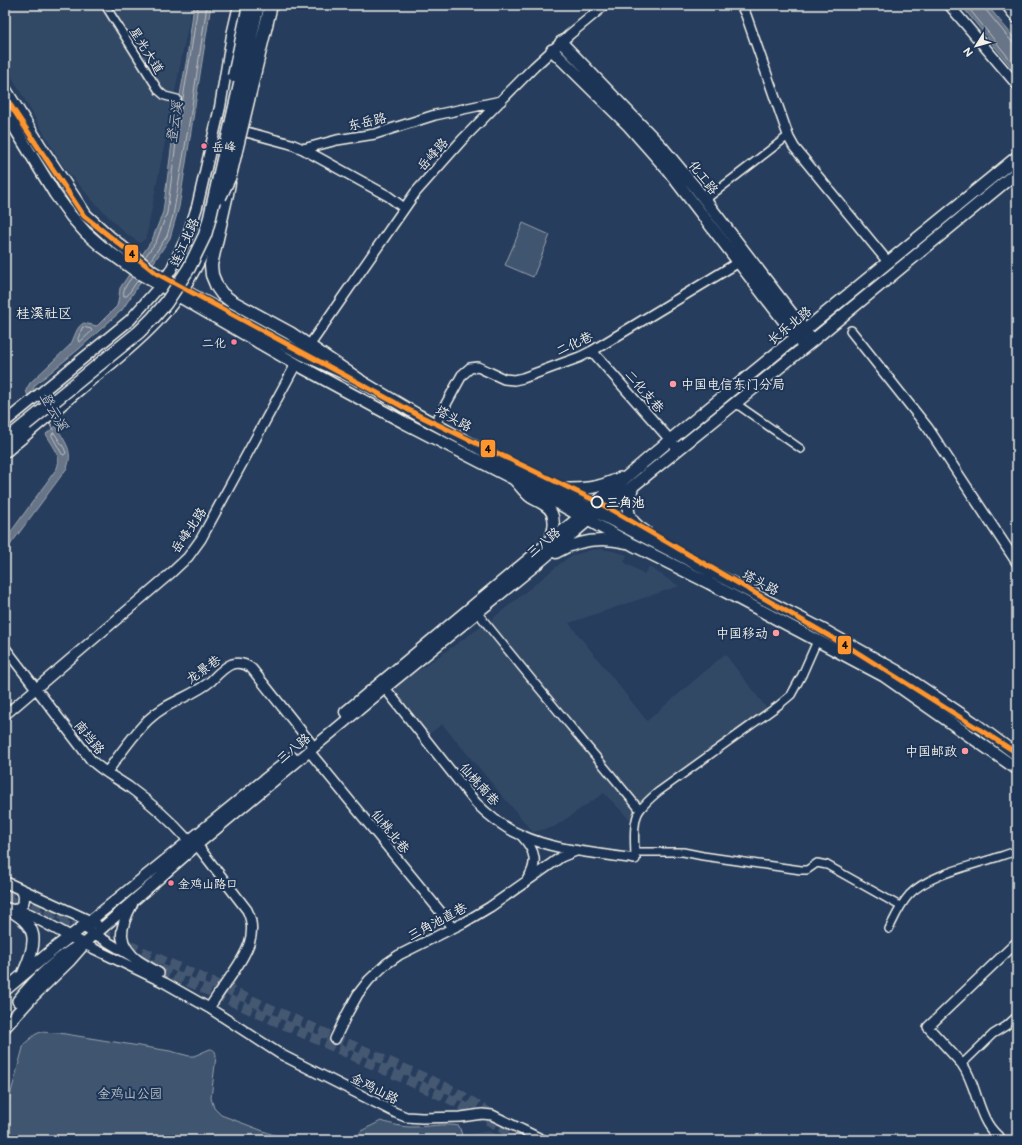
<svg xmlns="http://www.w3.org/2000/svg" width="1022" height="1145" viewBox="0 0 1022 1145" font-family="'Balsamiq Sans','LXGW WenKai TC',sans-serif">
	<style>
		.built { fill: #334966 }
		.green { fill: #40546f; stroke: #9aa2ac }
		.water { fill: #677588; stroke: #9fa7ae }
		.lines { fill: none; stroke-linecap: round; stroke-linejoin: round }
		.shore { stroke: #bcbfc2; stroke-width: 1 }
		.stream { stroke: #9fa7ae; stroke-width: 2 }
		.secondary-tunnel { stroke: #455872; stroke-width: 10; stroke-dasharray: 10 5; stroke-linecap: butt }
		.minor-casing { stroke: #f4f1e8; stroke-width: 10 }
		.tertiary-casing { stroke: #f4f1e8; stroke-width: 12 }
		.secondary-casing { stroke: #f4f1e8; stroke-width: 13 }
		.primary-casing { stroke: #f4f1e8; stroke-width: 14 }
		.trunk-casing { stroke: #f4f1e8; stroke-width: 15 }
		.minor { stroke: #1d3557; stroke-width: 7 }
		.tertiary { stroke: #1d3557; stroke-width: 9 }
		.secondary { stroke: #1d3557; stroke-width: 10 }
		.primary { stroke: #1d3557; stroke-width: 11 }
		.trunk { stroke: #1d3557; stroke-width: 12 }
		.trunk-bridge-casing { stroke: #f4f1e8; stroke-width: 15; stroke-linecap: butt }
		.trunk-bridge { stroke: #1d3557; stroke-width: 12 }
		.metro-1-casing { stroke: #1d3557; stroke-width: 8 }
		.metro-1 { stroke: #ff952d; stroke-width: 5 }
		.bus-dot { fill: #ff8098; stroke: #1d3557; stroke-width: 1.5 }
		.poi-dot { fill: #ff9aa2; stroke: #1d3557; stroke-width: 1.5 }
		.stop-dot { fill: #1d3557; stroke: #f4f1e8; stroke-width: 2 }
		.labels { text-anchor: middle; stroke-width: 4; stroke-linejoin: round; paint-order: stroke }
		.bus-label { font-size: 12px; fill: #f4f1e8; stroke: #1d3557; text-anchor: start }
		.street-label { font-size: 13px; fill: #f4f1e8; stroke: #1d3557 }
		.poi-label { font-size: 13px; fill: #f4f1e8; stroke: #1d3557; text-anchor: end }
		.stop-label { font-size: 13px; font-weight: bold; fill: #f4f1e8; stroke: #1d3557; text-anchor: start }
		.park-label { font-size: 13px; fill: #bec2c4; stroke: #1d3557 }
		.water-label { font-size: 14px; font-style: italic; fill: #bcbfc2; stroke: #1d3557 }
		.neighbourhood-label { font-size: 14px; fill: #f4f1e8; stroke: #1d3557 }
		.line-badge { stroke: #1d3557; stroke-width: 1.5 }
		.pale-badge-label { font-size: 11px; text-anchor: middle; font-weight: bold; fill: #111 }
	</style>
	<rect width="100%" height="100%" fill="#263d5d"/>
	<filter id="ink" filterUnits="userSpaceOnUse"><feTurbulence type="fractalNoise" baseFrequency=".025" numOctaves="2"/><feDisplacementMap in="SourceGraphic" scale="8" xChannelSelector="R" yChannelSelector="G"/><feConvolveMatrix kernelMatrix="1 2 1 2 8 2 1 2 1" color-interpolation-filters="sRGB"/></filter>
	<g filter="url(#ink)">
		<path class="built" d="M5,5h187l-46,233 -6,5 -16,-11 -29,-29 -27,-31 -8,-11 -55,-96z
			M601,549l12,2 14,4 -3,7 20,12 5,-7 30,19 -110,37 78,98 78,-67 43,56 -127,93 -12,16 -25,-26 -50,34 -21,5 -91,-108 -14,11 -36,-46 99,-69 75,-61 8,-4 17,-5z
			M489,1131l17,9h-45l1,-5z"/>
		<path class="green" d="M523,223l27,12 -17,42 -28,-12z
			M41,1032l18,1 111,18 19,5h5l16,-7c4,0 6,3 6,7l-5,42 3,10 7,7 66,25h-282v-42l4,2 15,-56 12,-10z
			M381,1121c10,3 20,6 31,6 16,0 31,-4 47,-1l3,9 -1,5h-106l6,-9z"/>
		<path class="water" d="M194,5h17l-32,202 -9,31 -48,72 -43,39 -44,36 -2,5 3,4 -8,3 -2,-7 4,-7 40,-38c5,-7 6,-19 14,-22l13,3 20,-20 2,-10 1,-8 32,-48 11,-28 11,-85 13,-69z
			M961,5h26l30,36v33z
			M56,426c8,15 18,24 11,42l-62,84v-12l52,-72c5,-13 -5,-23 -11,-34z"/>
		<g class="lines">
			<path class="shore" d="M966,5l51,63
				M984,5l1,4 27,33 5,1
				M145,257l11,-15 11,-29 11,-86 12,-69 8,-53
				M150,261l17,-25 6,-20 19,-110 15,-101
				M132,277c-4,6 -10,12 -8,19h3l11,-16
				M83,327l8,2 1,2 -11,10 -2,1 -1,-3z
				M53,433l2,1 9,14 2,5 -2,2 -2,-1 -10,-18z"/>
			<path class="stream" d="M48,420l6,10"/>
			<path class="secondary-tunnel" d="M5,890l449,201 42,26
				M5,898l93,42
				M147,963l305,137 43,24 26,16"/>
			<defs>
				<path id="minor" d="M105,5l54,86 6,5 12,3
					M705,200l83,-64
					M735,403l66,46
					M477,612c53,67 109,132 163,198
					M635,852h48l20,4 98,14h6l10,-7 10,2 73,41
					M635,859c0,-14 -3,-38 5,-49 5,-7 12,-13 18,-18l121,-87 12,-10 11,-20 15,-34
					M889,929c6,-12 11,-24 20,-34 17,-18 53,-27 76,-34 11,-3 21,-7 32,-10
					M962,1064l31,-30 13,-8 11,-10"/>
				<path id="tertiary" d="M741,5l5,10 43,123 5,9 94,115
					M949,5l68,80
					M1006,5l11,14
					M239,130l52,14 12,5 34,-9 38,-6 60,-19 66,-14
					M303,149l85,47 16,12
					M851,331l77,97 89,135
					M309,346l106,-153 47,-53 72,-73 35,-32 36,-30
					M592,351l86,98
					M435,424l27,-49 8,-7 8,-1 26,12 10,1 9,-2 57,-21 12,-6 147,-89
					M5,648l86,112c11,11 25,18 38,27 22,16 42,34 60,54
					M385,688l91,115c13,13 28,25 45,32 34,16 77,18 114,24
					M5,715l166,-142 17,-16 13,-18 95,-175
					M309,751l135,165 8,12
					M107,772c13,-18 26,-37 41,-52 18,-18 44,-23 63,-39 6,-6 13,-14 21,-17 8,-2 14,0 20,5l58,73
					M522,836c13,14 17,27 5,44
					M197,845l50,65c13,26 -4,48 -18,69 -7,9 -13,19 -20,29
					M83,927l76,46
					M84,944l81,39 44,25 71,46 116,59 10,4 16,1 39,-1 21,-3 10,1 51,25
					M335,1039l12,-25 11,-20 11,-14 17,-16 13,-9 64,-32 27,-16 71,-50 15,-6
					M1002,1140c-6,-5 -11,-10 -15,-17 -11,-19 -12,-41 -25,-59l-34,-37 89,-85"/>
				<path id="secondary" d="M5,422l125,-102 30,-34 11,-16 17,-36 9,-27 23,-100 12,-72 7,-30
					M5,451h2c28,-24 56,-47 84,-71 23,-18 46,-37 66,-58 28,-30 48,-66 60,-105
					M515,481c5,5 10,12 15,16 4,3 10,5 14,8 14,8 10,25 5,37
					M556,553c22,-13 45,-16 70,-10
					M345,712l235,-196
					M5,882l91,42
					M132,904c-13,25 -16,39 7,58
					M9,909l20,5 55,30 113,-99 188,-157 157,-128 47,-40
					M15,910c9,-4 11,-11 7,-20
					M89,922l203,-165"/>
				<path id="primary" d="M561,42l100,104 34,41 113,148
					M552,50l77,76 38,43 133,173
					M5,89l34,55 47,71 24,22 42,34 42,25 108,58 57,26 59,35 180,98 231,120 68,38 76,51 44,33
					M5,112l50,82 16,22 15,17 15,13 36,26 159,92 107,58 111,57 119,66 76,38 175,93 133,93
					M633,486c-7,21 -9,33 13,46
					M555,489c26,0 40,1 65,-11
					M585,512l85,-72 347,-283
					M594,516l39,-30 179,-145 205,-169
					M5,908c34,16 33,33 19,64
					M5,990l50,-42 34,-26
					M18,1001c17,-21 36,-40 59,-54
					M5,1027l26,-29 39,-38 14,-16"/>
				<path id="trunk" d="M229,183l-2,11 -16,71 1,10 5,12 5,7 9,7 59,32 69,47
					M5,441l21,-17"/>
			</defs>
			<use href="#minor" class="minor-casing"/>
			<use href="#tertiary" class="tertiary-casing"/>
			<use href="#secondary" class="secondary-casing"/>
			<use href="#primary" class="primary-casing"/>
			<use href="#trunk" class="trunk-casing"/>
			<use href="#minor" class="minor"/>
			<use href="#tertiary" class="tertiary"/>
			<use href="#secondary" class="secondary"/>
			<use href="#primary" class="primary"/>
			<use href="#trunk" class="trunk"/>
			<defs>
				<path id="trunk-bridge" d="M234,76l15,-71
					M220,197l10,-21 30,-126 11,-45
					M26,424l113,-92 14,-14 13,-15 23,-35 16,-33 5,-18 48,-212"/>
			</defs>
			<use href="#trunk-bridge" class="trunk-bridge-casing"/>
			<use href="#trunk-bridge" class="trunk-bridge"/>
			<defs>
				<path id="metro-1" d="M5,97l79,119 72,57 262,142 180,87 257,149 162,102"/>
			</defs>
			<use href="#metro-1" class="metro-1-casing"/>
			<use href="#metro-1" class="metro-1"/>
		</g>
	</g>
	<g class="bus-dot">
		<circle cx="204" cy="146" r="3.5"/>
		<circle cx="234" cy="342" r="3.5"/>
		<circle cx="171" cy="883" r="3.5"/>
	</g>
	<g class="poi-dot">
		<circle cx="673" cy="384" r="4"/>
		<circle cx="776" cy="633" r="4"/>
		<circle cx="965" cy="751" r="4"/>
	</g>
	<circle class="stop-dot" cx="597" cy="502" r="5.5"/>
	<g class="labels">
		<g class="bus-label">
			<text x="212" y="151">岳峰</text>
			<text x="226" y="347" text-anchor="end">二化</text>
			<text x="178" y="888">金鸡山路口</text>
		</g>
		<g class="street-label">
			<text transform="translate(147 50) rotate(58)" y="5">星光大道</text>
			<text transform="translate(367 121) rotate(-13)" y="5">东岳路</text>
			<text transform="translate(432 154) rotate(-48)" y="5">岳峰路</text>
			<text transform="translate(704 177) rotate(52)" y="5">化工路</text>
			<text transform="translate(184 242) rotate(-66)" y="5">连江北路</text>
			<text transform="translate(789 325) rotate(-39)" y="5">长乐北路</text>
			<text transform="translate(574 343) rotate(-25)" y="5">二化巷</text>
			<text transform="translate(645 391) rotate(49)" y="5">二化支巷</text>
			<text transform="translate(454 418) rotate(29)" y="5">塔头路</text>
			<text transform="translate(188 530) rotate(-56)" y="5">岳峰北路</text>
			<text transform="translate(543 542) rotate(-40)" y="5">三八路</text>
			<text transform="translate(761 582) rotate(27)" y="5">塔头路</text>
			<text transform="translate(203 669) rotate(-35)" y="5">龙景巷</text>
			<text transform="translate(90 737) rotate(51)" y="5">南垱路</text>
			<text transform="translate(293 748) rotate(-40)" y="5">三八路</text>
			<text transform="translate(480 784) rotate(48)" y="5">仙桃南巷</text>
			<text transform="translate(391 831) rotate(51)" y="5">仙桃北巷</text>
			<text transform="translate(437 921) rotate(-28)" y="5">三角池直巷</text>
			<text transform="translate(375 1088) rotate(27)" y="5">金鸡山路</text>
		</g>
		<g class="poi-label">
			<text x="681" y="389" text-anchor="start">中国电信东门分局</text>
			<text x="768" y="638">中国移动</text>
			<text x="957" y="756">中国邮政</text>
		</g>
		<g class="stop-label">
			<text x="606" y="507">三角池</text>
		</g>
		<g class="park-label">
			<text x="130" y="1098">金鸡山公园</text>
		</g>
		<g class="water-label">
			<text transform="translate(174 122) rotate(-81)" y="5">登云溪</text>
			<text transform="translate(54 411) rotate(61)" y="5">登云溪</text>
		</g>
		<g class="neighbourhood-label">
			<text x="44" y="318">桂溪社区</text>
		</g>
	</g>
	<g class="line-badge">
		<rect x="124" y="244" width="15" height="19" rx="4" fill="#ff952d"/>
		<rect x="480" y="439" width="16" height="19" rx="4" fill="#ff952d"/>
		<rect x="837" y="635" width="15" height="20" rx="4" fill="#ff952d"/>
	</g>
	<g class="pale-badge-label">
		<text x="132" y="258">4</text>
		<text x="488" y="453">4</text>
		<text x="845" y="649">4</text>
	</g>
	<rect width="1022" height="1145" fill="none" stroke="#1d3557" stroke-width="20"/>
	<rect x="10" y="10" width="1002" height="1125" fill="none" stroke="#f4f1e8" stroke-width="1.5" filter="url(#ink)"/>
	<g transform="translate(976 46) rotate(233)" stroke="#1d3557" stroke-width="3" paint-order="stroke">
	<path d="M0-3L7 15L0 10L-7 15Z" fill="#f4f1e8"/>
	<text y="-6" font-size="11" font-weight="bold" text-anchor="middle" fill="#f4f1e8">N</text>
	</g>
</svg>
